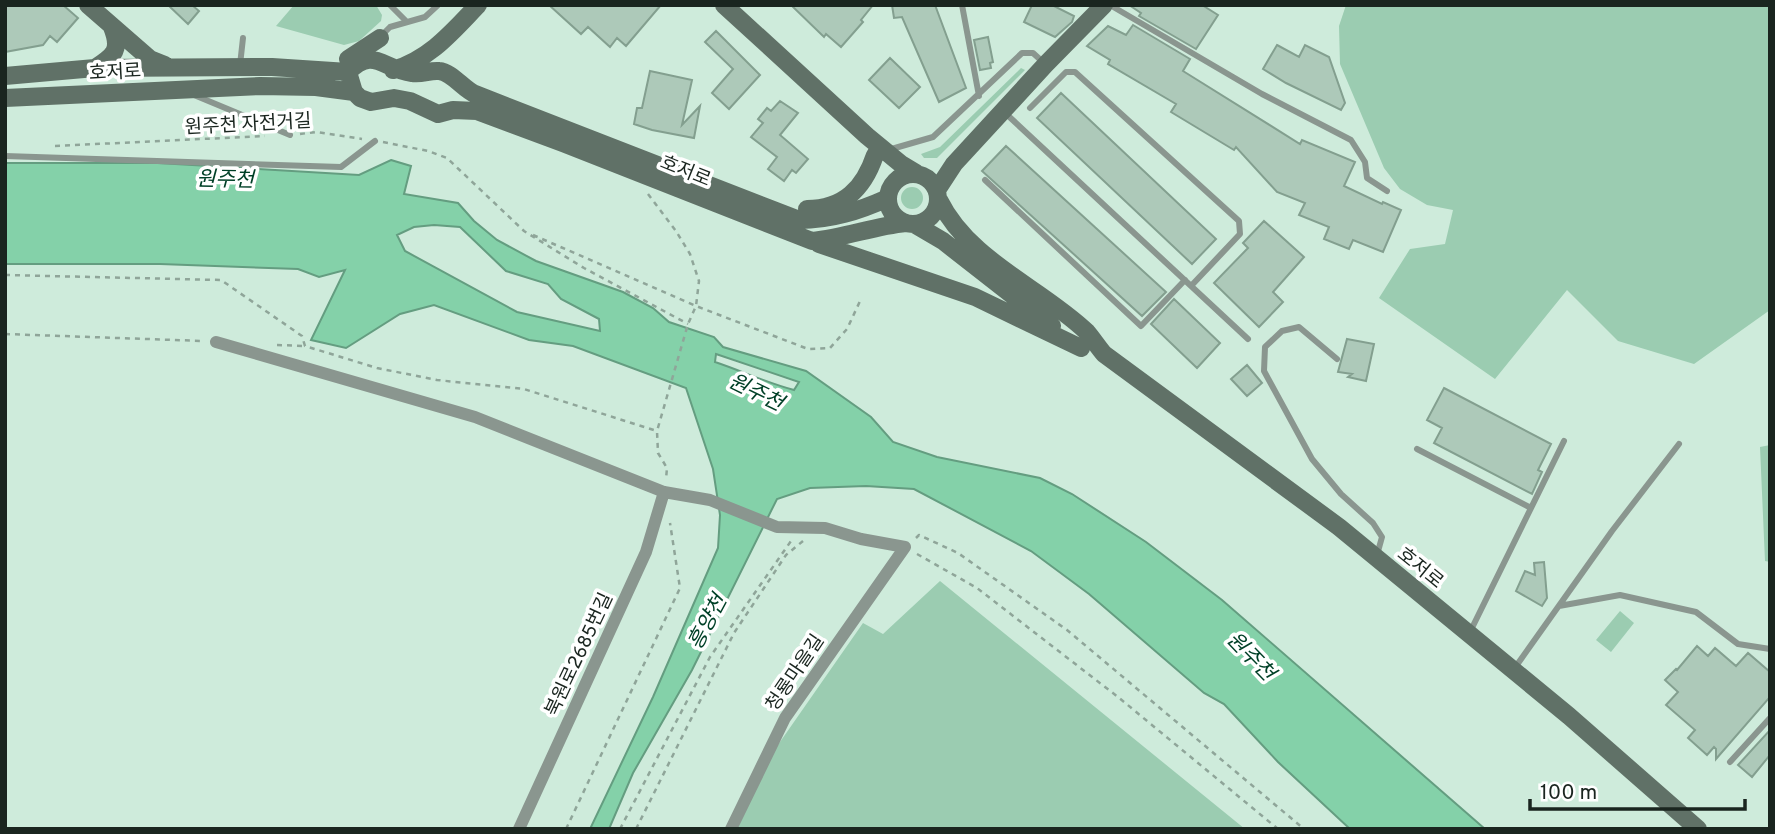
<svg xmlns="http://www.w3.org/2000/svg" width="1775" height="834" viewBox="0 0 1775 834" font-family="Overpass,'Noto Sans KR',sans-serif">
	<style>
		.green { fill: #9bccb1 }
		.water { fill: #84d1a9; stroke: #649d80; stroke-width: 2; fill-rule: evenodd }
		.building { fill: #adc9b9; stroke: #839f8f; stroke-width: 2 }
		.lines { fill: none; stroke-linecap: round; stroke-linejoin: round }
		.path { stroke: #8fa599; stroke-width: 2.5; stroke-dasharray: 5 5; stroke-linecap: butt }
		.lane { stroke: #8a968f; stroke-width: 6 }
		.street { stroke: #8a968f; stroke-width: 12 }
		.secondary { stroke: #607167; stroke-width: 18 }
		.labels { text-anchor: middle; stroke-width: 7; stroke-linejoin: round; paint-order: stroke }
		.street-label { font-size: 19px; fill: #1a251f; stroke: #fff }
		.water-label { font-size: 21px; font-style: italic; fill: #004027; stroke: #fff }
	</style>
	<rect width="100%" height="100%" fill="#ceebdb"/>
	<path class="green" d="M294,5h82l6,10 -1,6 -22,20 -15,4 -68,-19z
		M1346,5h424v305l-76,54 -76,-23 -51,-51 -72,89 -116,-81 31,-49 35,-5 8,-34 -26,-5 -27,-16 -16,-21 -44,-104 -1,-38z
		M1021,68l4,2 -88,88h-13l-3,-4 19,-7z
		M901 198a11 11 0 1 1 22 0a11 11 0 1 1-22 0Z
		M1770,445v117l-5,-1 -5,-114z
		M940,581l305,248h-508l36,-77 90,-129 20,11z
		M1620,611l14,12 -23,29 -15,-12z"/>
	<path class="water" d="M391,160l20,6 -7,28 54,9 16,18 23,19 39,21 87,31 30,16 16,14 45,15 9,10 83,24 65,46 22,25 44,15 103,21 32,16 74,48 76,58 263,229h-135l-72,-67 -54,-58 -20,-11 -115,-99 -58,-43 -117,-62 -48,-3 -56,2 -33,11 -85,171 -59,103 -24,56h-19l63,-132 65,-149 2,-33 -7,-46 -27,-81 -113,-42 -44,-6 -95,-35 -34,9 -54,34 -35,-8 34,-70 -26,7 -21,-8 -138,-5h-155v-101h153l201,12zM434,225l26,2 46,44 42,13 13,15 38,20 1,12 -83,-19 -112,-61 -8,-16 17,-8zM716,354l83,28 -5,8c-27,-7 -52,-19 -79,-28z"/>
	<path class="building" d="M5,5h58l15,13 -21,24 -7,-6 -7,9 -38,7z
		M168,5h24l7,6 -11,13z
		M549,5h112l-35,41 -9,-8 -7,9 -22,-20 -7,7z
		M791,5h82l-12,15 2,2 -22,25 -15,-13 -2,3z
		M892,5h43l31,83 -27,14 -37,-85 -8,1z
		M1032,5h20l22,11 -2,6 -17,15 -31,-15z
		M1129,5h73l16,10 -22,34 -57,-33 2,-3z
		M1133,25l57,34 -7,12 117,73 2,-4 53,22 -11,24 38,18 1,-2 18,8 -18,42 -30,-12 -4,9 -25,-10 5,-12 -30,-12 6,-12 -28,-11 -41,-45 -2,3 -63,-38 5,-8 -68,-40 2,-4 -23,-14 21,-20 18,9z
		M716,31l44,44 -31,34 -17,-16 21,-24 -28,-27z
		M988,37l5,25 -3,1 1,5 -11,2 -6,-30z
		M1277,45l22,12 6,-12 24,12 16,46 -4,7 -55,-27 -23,-14z
		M890,58l30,29 -21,21 -30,-28z
		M650,71l42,9 -10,45 18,-19 -6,32 -42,-8 -18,-6 3,-16h5z
		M1061,93l155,146 -24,25 -155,-146z
		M780,101l18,12 -18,22 28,24 -12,14 -4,-3 -8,11 -16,-12 9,-12 -26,-20 12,-14 -5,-4 9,-11 4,3z
		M1006,146l160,146 -24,24 -160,-145z
		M1264,221l40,36 -31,35 10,10 -24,25 -45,-44 34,-35 -5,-5z
		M1174,299l46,44 -23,25 -46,-44z
		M1347,339l27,5 -8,37 -18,-4 4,-3 -14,-2z
		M1247,365l15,18 -15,13 -16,-17z
		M1444,388l107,56 -13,26 4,2 -10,22 -98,-51 8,-15 -15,-8z
		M1544,562l3,36 -5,8 -26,-15 9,-20 10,4 -1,-12z
		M1697,646l11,10 7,-8 21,18 12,-13 22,19v25l-54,62v-10l-2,-2 -7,8 -19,-17 7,-8 -29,-25 12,-13 -13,-12 11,-11 1,1z
		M1770,730v25l-18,22 -14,-12z"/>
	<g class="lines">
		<path class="path" d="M300,134l16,-2 46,7
			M383,142l45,9 19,7 77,73 60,37 104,56
			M55,146l210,-10
			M648,194l28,37 14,23 9,27 -3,25 -8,18 -31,107 1,22 9,15 -1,11
			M533,235l163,71 112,43 22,-1 17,-19 14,-30
			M5,275l216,5 81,56 3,10 72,22 60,12 87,9 133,42
			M5,334l198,7
			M277,345l28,1
			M916,538l3,-3 39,18 109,77 237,199
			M917,554l60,34 141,109 160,132
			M566,829l114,-241 -10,-65
			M620,829l90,-172 81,-116
			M636,829l98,-196 52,-78 17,-14"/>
		<path class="lane" d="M390,5l17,17
			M962,5l17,91
			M1110,5l152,89 89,46 14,22 2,16 20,13
			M380,37l10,-10 35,-10 13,-12
			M240,65l3,-27
			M194,95l96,40
			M1030,108l36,-36h9l164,149 1,13 -49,52
			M1003,111l245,228
			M888,150l45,-13 89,-84h11l11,10
			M5,156l336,11 34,-26
			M985,180l156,146 44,-46
			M1337,359l-38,-32 -17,4 -17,16 -1,24 48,88 29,35 32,29 9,14 -5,18
			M1417,449l114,59
			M1559,606l61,-11 76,17 42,32 32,5
			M1470,632l94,-191
			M1514,669l98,-138 67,-87
			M1730,762l40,-44"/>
		<path class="street" d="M216,342l259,75 189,75 46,8 67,27 48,1 36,11 44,8 -120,171 -54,111
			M519,829l127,-277 18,-60"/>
		<path class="secondary" d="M88,5l62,54 15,6
			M724,5l143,131 34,28 15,9
			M348,59l32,-21
			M95,68c20,-13 26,-18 17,-41
			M393,70c37,-11 59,-38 85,-65
			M348,72l6,20 6,6 11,4 23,-4 16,3 28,13 15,-4 24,1 86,32 249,98c33,-3 62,-15 94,-18
			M5,76l90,-8 177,-1 76,5c26,-26 34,-3 64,1 9,2 18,-3 27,-2 13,1 24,18 36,23l324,126c32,0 60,-9 89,-22
			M5,98l255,-12 56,1 38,5
			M888 199a25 25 0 1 1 50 0a25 25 0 1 1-50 0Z
			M937,190l17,-26 92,-100 58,-59
			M939,200c30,61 101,87 148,132 6,7 11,15 17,22l235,173 230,189 129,113
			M807,209c37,0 57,-21 68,-54
			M914,224l29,17 109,85
			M819,244l156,53 106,51"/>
	</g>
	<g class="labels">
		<g class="street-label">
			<text transform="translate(115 71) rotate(-3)" y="7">호저로</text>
			<text transform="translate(248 123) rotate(-3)" y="7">원주천 자전거길</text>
			<text transform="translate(686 170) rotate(22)" y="7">호저로</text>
			<text transform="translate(1421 567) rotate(39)" y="7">호저로</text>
			<text transform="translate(578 654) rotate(-65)" y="7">북원로2685번길</text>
			<text transform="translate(794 672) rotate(-56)" y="7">청룡마을길</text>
		</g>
		<g class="water-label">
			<text transform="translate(225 179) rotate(1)" y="7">원주천</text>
			<text transform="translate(756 392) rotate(26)" y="7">원주천</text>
			<text transform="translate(707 622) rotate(-62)" y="7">흥양천</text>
			<text transform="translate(1251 656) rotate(46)" y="7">원주천</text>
		</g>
	</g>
	<rect width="1775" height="834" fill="none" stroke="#1a251f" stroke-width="14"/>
	<path d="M1530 799v10h215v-10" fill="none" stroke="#1a251f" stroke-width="3.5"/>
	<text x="1540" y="799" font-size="21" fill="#1a251f" stroke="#ffffff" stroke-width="5" paint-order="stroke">100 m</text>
</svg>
